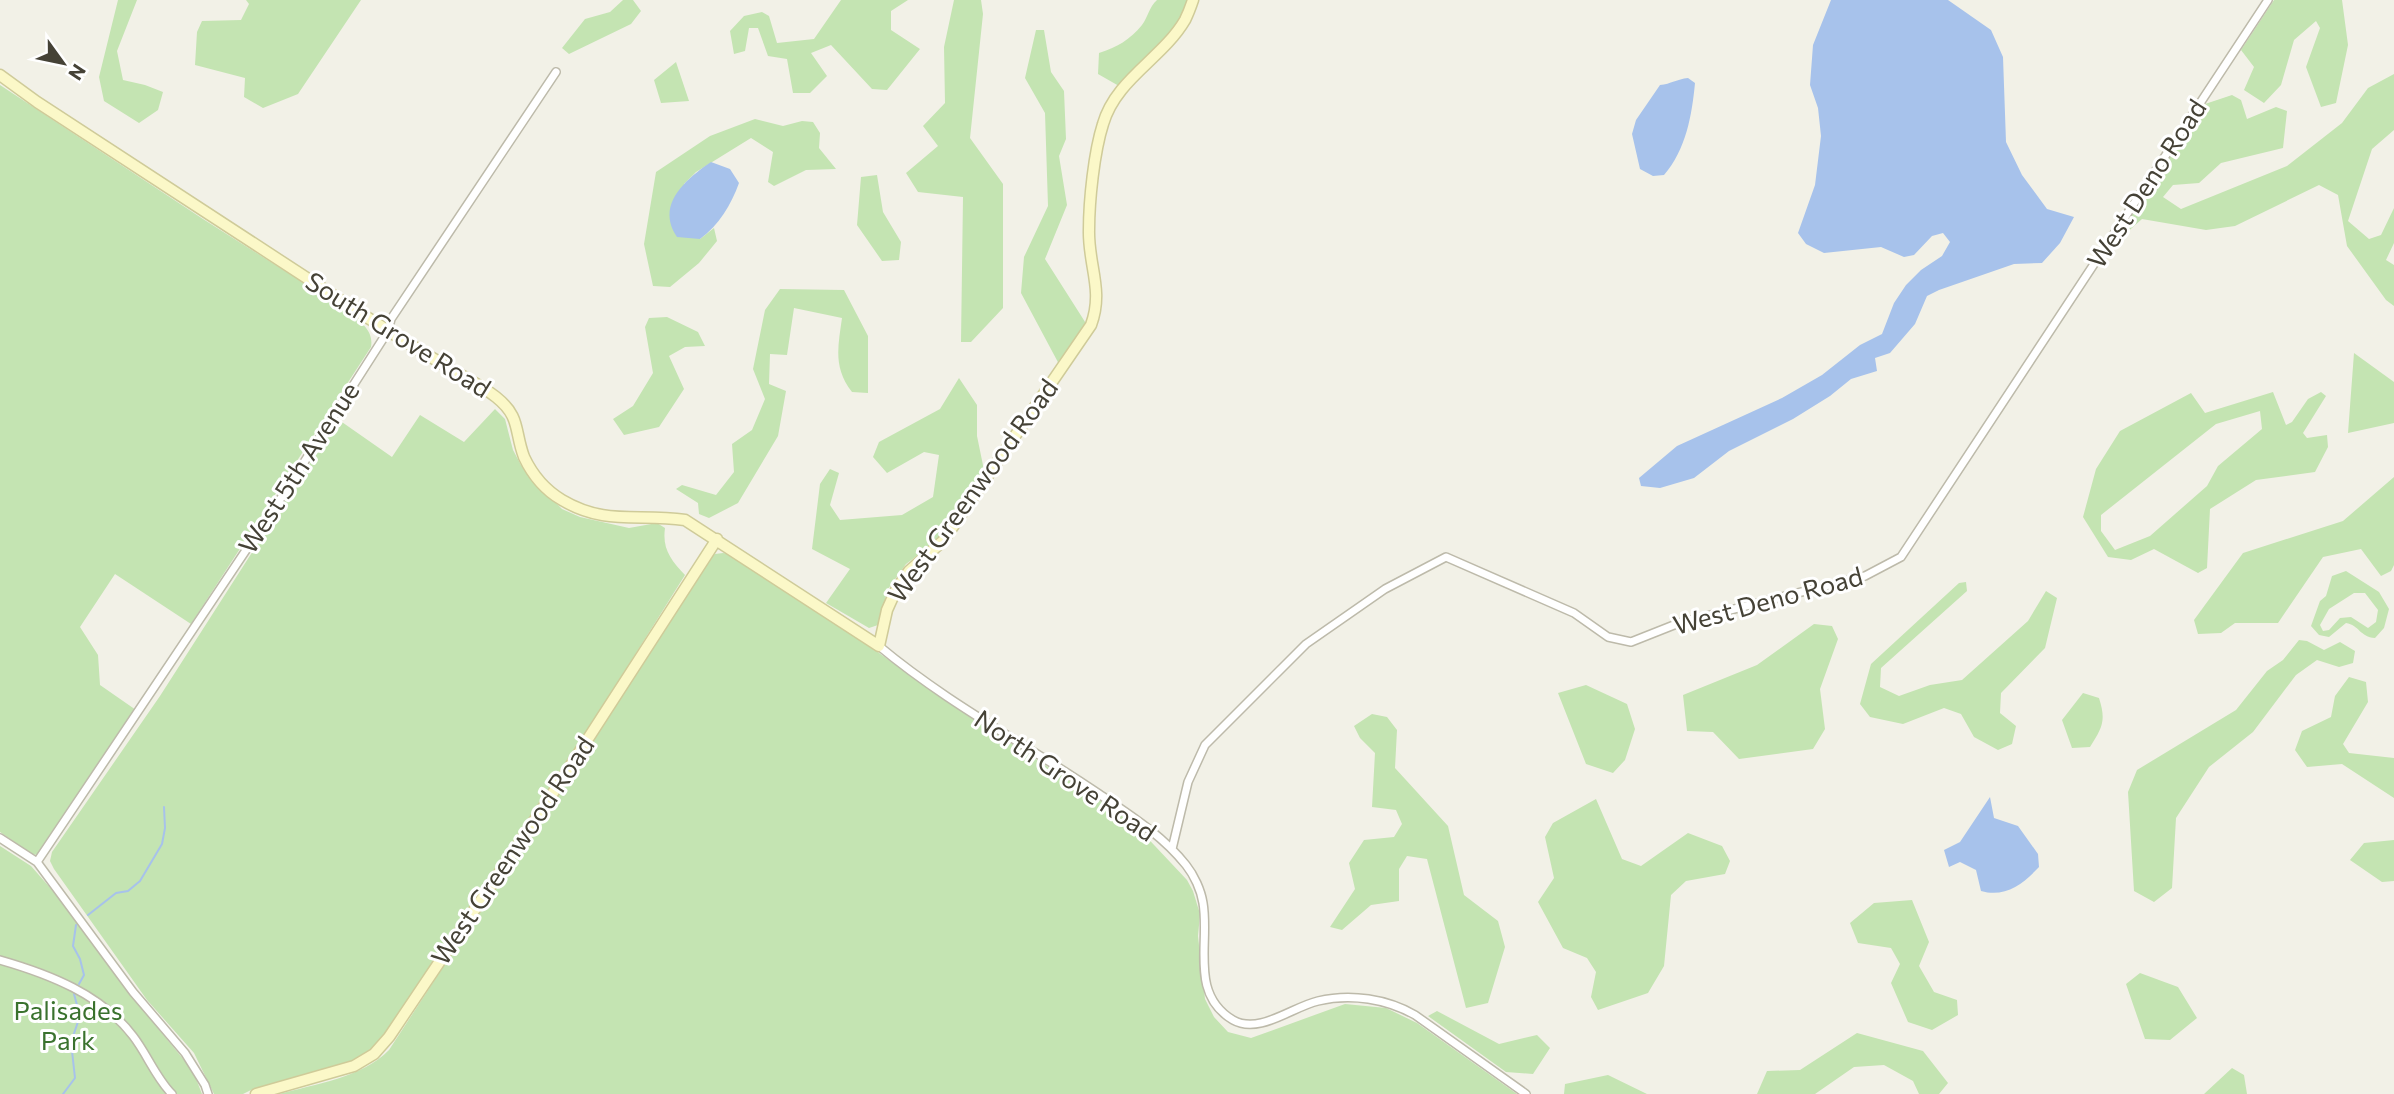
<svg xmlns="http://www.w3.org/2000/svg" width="2394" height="1094" viewBox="0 0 2394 1094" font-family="Commissioner,sans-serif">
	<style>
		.green { fill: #c4e4b2; fill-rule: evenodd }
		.water { fill: #a7c2eb }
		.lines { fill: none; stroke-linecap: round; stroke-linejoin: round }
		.stream { stroke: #a7c2eb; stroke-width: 2 }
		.street-casing { stroke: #bdbaaa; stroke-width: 10 }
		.secondary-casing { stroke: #cfcb99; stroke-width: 13 }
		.street { stroke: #fff; stroke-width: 7 }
		.secondary { stroke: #fbf8c8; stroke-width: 10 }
		.labels { text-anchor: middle; stroke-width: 6; stroke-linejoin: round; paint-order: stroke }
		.street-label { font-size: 26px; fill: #454236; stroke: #fff }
		.park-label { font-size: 26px; fill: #3a722e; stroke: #fff }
	</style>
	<rect width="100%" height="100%" fill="#f2f1e7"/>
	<path class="green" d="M118,0h19l-20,51 6,29 22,5 18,7 -5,18 -19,13 -35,-22 -5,-24z
		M246,0h115l-63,94 -35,14 -19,-11 1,-19 -50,-13 2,-33 5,-11 39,-1 8,-16z
		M623,0h10l8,11 -10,13 -62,30 -7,-6 23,-29 25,-7z
		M841,0h67l-17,11v19l29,19 -33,41 -15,-1 -41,-44 -20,8 16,23 -17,17h-17l-6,-34 -19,-3 -10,-28h-9l-4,23 -11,3 -4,-23 14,-15 18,-4 7,4 8,27 37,-4z
		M954,0h27l2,14 -13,124 33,46v124l-32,34h-10l2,-145 -45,-5 -12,-19 32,-27 -15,-20 22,-23 -1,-56z
		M1157,0h31c-13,36 -43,60 -69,86l-21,-12 1,-21c18,-6 31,-13 43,-28 6,-8 7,-18 15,-25z
		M2274,0h68l6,45 -12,58 -15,4 -15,-40 14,-39 -4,-7 -22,19 -13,45 -17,18 -20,-13 10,-23 -13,-17z
		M1036,30h8l7,42 13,19 2,48 -7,17 8,49 -22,54 42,66 -27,41 -39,-73 3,-36 24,-51 -3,-93 -20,-35z
		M676,62l13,39 -28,2 -7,-23z
		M2394,74v56l-22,19 -24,72 21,18 12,-4 13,-27v35l-8,17 8,5v41l-8,-6 -39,-54 -9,-51 -19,-10 -84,41 -29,4 -64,-11 -28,25 -2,-2 93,-138 27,-9 9,5 6,19 29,-12 11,4 -4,37 -62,15 -22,20 -26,2 -10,12 18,12 106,-43 55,-43 26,-35z
		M0,85l203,134 145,92c12,11 26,19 23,36l-180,277 -76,-50 -35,53 18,28 2,30 36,25 -95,142 -4,3 -5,-1 -32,-22z
		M755,119l28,7 19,-5 11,1 7,11 -1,15 17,21 -30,1 -32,16 -6,-4 5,-30 -22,-14 -55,34 -12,12 16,55 14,-11 3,13 -18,22 -29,24 -17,-1 -9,-42 12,-72 54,-36z
		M877,175l6,37 18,30 -2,18 -17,1 -25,-36 4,-48z
		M780,289l64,1 24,46v57l-16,-1c-19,-25 -14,-45 -10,-74l-48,-10 -7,47 -17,-1 -1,30 17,7 -8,45 -40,67 -29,15 -10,-4 -1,-11 -22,-14 6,-4 34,10 18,-23 -2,-28 20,-14 13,-31 -12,-30 12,-59z
		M667,317l31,15 7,14 -20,1 -16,9 15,33 -25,38 -35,8 -11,-16 20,-13 20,-33 -8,-46 4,-9z
		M2354,353l40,29v41l-46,10z
		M959,378l18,27v31l8,39 -51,68 -28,21 -18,25 -10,36 -9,3 -43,-25 24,-34 -38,-20 8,-65 10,-15 9,4 -9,32 10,15 62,-5 31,-18 6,-42 -15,-3 -37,21 -14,-16 6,-15 61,-33z
		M2273,392l13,33 6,-3 16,-23 13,-7 5,4 -23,37 4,5 20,-3 1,12 -13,25 -59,8 -46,29 -3,59 -9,5 -44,-24 -23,11 -23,-3 -25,-40 13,-48 24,-38 71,-38 14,20zM2260,411l2,18 -44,37 -11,20 -57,50 -35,14 -14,-19v-16l115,-91z
		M495,409l10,10 8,31 8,15 10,13 31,31 18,8 49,11 28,-5 8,5c-3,21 6,32 20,47l-106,169 -192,289 -16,16 -18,12 -52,17 -46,10 -12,6h-29l-20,-41 -47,-53 -93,-131 -4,-8 2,-9 108,-156 127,-198 52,-78 53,37 28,-42 44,27z
		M2394,477v88l-3,6 -10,5 -20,-27 -38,8 -45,66h-43l-14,10 -23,1 -4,-14 49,-67 100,-32z
		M723,553l7,1 102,65 115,83 157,101 35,26 48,51 6,11 7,23 -2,22 7,63 9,18 14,15 23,6 94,-34 41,4 31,15 100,71h-1238c36,-10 83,-16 110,-44l322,-493 4,-3z
		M2346,571l33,21 10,17 -5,19 -9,10c-15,-1 -16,-13 -29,-15l-17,14 -10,-2 -8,-9 9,-25 6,-5 6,-20zM2354,593h11l13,17 -2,12 -8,6 -17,-11 -11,1 -11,12 -6,1 -3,-6 9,-16z
		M1966,582l1,9 -86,77 -1,19 19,9 31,-11 32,-5 66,-59 18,-30 11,7 -12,50 -44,45 -1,20 16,13 -4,18 -14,6 -24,-13 -13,-23 -17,-6 -41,16 -33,-7 -10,-13 11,-40 88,-81z
		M1814,624l18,2 6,13 -18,50 5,40 -12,20 -74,10 -26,-27 -26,-1 -4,-36 74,-30z
		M2299,640l8,1 17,9 16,-8 15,9 -2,12 -14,4 -22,-7 -21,15 -43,57 -44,35 -33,51 -4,70 -18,14 -20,-11 -6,-99 9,-22 99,-60 31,-39 16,-11z
		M2349,677l17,5 2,20 -25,42 6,9 45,5v40l-52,-34 -35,3 -12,-17 7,-19 29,-14 4,-21z
		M1586,685l41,19 8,25 -10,31 -12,13 -27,-9 -28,-71z
		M2083,693l16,5c7,22 4,29 -9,49l-18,1 -10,-28z
		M1372,714l15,3 10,13 -2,38 53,58 16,69 34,26 7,26 -17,56 -22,5 -39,-149 -20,-3 -8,13v32l-28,4 -29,25 -12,-3 25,-38 -6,-26 15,-23 30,-3 8,-13 -6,-14 -24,-3 3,-54 -15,-15 -6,-12z
		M1596,799l26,60 19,7 47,-33 34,13 8,15 -5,13 -39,7 -15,14 -7,71 -16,27 -50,17 -7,-13 5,-25 -9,-14 -24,-10 -25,-46 16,-24 -9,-41 8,-14z
		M2394,840v41l-12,1 -32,-22 14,-17z
		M0,846l31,20 29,33 69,94 64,78 9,23h-202z
		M1912,900l17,42 -10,24 15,26 23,8 1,15 -26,15 -24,-8 -17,-39 9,-19 -9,-16 -33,-5 -8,-20 24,-20z
		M2140,973l38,14 19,31 -27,22 -25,-1 -19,-55z
		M1437,1011l62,33 38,-9 13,13 -17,26 -27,-2 -78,-56z
		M1857,1033l66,18 25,32 -9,11h-20l-6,-13 -29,-16 -30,2 -39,27h-58l10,-23 33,-1z
		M2232,1068l12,7 3,19h-43z
		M1608,1075l39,19h-83l1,-10z"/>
	<path class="water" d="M1831,0h117l43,30 12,27 3,85 16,33 25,34 27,8 -14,26 -18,20 -28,1 -75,26 -12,6 -12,28 -25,29 -15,5 2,13 -26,8 -21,17 -37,23 -64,32 -35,27 -34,10 -19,-2 -2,-8 38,-32 105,-48 40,-23 38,-30 22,-11 12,-31 12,-18 15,-15 21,-14 8,-14 -7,-9 -11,3 -18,19 -10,2 -23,-10 -57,6 -18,-9 -8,-11 17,-48 6,-49 -3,-28 -8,-23 3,-40z
		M1688,78l7,5c-3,32 -9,67 -31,92l-11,1 -13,-7 -8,-35 4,-14 24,-35c11,-1 17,-6 28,-7z
		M711,162l19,7 9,14c-8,22 -20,42 -39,56l-23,-2c-22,-32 9,-58 34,-75z
		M1990,797l4,21 24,8 20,28 1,13c-16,17 -34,31 -58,24l-5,-21 -16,-8 -11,5 -5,-17 16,-8z"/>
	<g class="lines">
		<path class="stream" d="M88,915l28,-22 12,-2 12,-10 22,-37 3,-16 -1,-21
			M76,925l-3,21 7,13 4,16 -5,9
			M63,1094l12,-16 -4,-36 9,-26 -6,-22"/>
		<defs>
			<path id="street" d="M879,646c68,57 147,98 220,148 31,21 63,41 87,71 8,10 15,25 17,38 7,40 -14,91 30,117 26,15 59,-13 85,-19 33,-8 69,-2 97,14l111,79
				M0,838l37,24 96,130 52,61 20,32 3,9
				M1172,849l16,-67 17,-37 101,-101 79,-55 61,-32 128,56 34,24 23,5 48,-19 186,-47 36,-19 367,-557
				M37,862l248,-370 103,-161 3,-12 165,-247
				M0,960c49,14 101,34 133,76 14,18 23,42 39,58"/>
			<path id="secondary" d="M0,75l37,27c110,71 219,143 328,214 28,18 57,36 86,53 15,9 31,17 45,28 25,20 18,33 28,60 8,17 21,33 38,43 44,26 76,13 123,20l194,126 8,-36 9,-20 13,-19 34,-30 148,-216c13,-35 -3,-60 -2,-95 0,-29 5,-78 14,-106 13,-45 59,-65 82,-104 3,-6 6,-14 8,-20
				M256,1094l98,-28 20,-12 15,-17 162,-241 166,-257"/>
		</defs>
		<use href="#street" class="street-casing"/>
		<use href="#secondary" class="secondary-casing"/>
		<use href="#street" class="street"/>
		<use href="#secondary" class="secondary"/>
	</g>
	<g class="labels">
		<g class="street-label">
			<text transform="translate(2147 184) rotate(-57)" y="9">West Deno Road</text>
			<text transform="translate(398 335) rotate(32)" y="9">South Grove Road</text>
			<text transform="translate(299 468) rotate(-57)" y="9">West 5th Avenue</text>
			<text transform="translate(973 491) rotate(-54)" y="9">West Greenwood Road</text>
			<text transform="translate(1768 601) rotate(-15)" y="9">West Deno Road</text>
			<text transform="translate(1065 776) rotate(34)" y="9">North Grove Road</text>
			<text transform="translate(513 851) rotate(-56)" y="9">West Greenwood Road</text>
		</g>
		<g class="park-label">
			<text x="68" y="1020">Palisades<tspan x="68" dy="30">Park</tspan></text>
		</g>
	</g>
	<g transform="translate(63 63) rotate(123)" stroke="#ffffff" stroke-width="5" paint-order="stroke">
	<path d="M0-5L12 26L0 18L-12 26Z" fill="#454236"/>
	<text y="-10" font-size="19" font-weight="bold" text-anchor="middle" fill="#454236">N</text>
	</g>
</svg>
